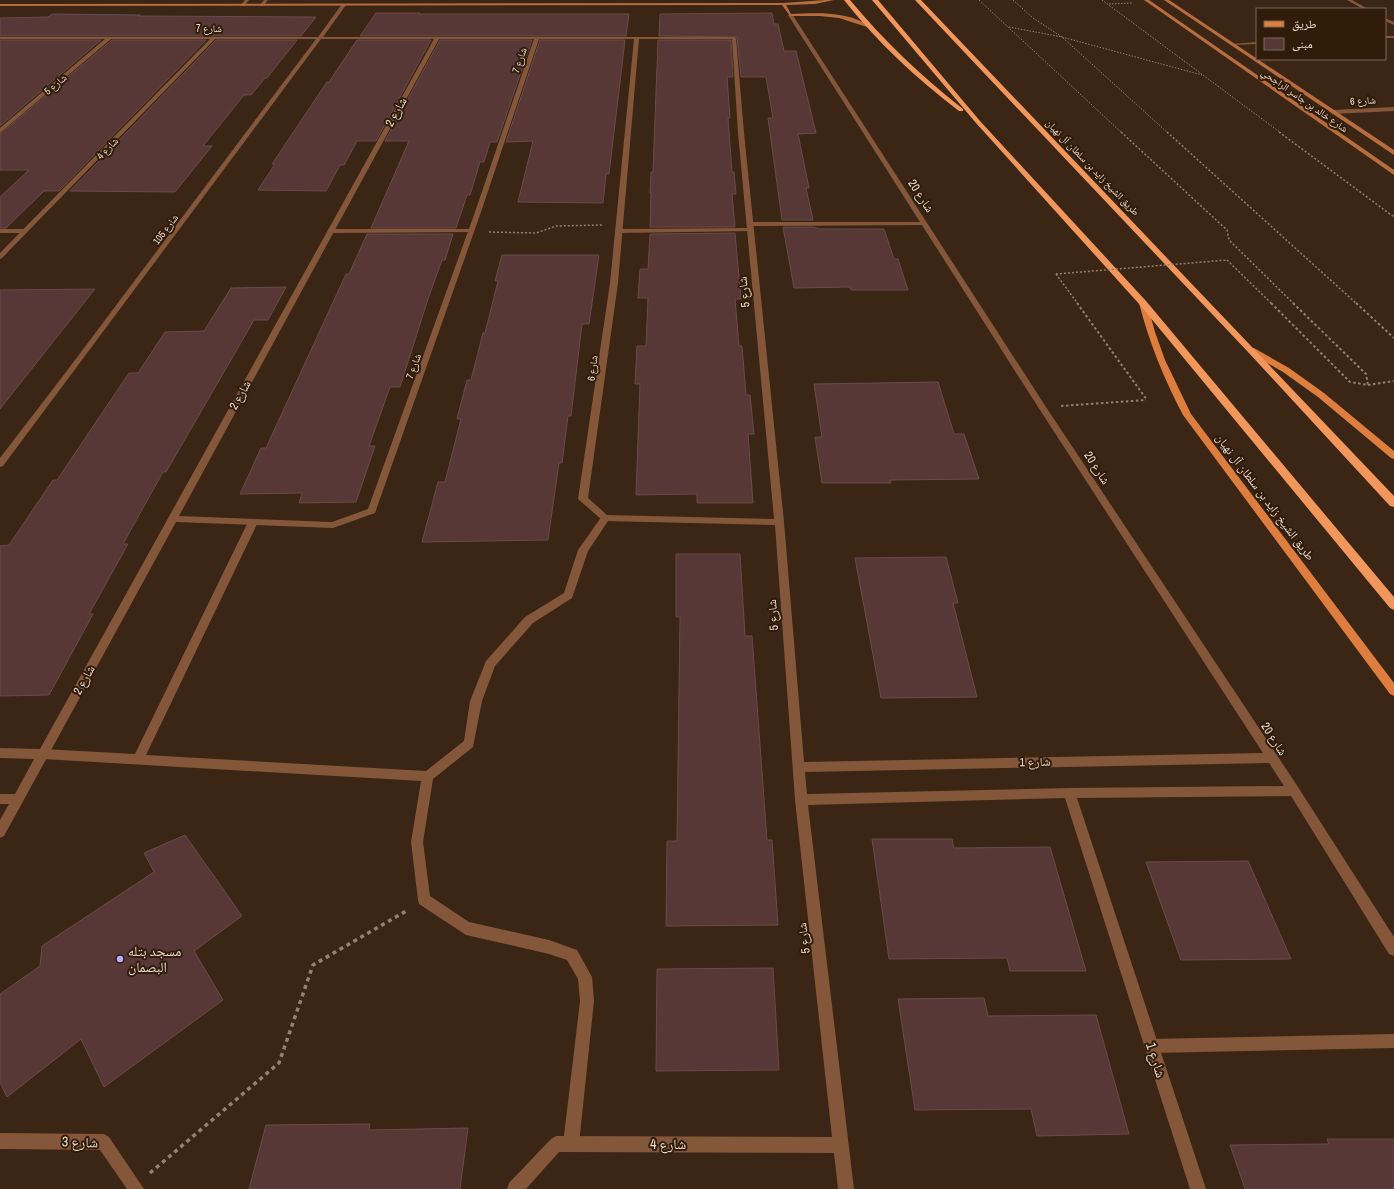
<svg xmlns="http://www.w3.org/2000/svg" width="1394" height="1189" viewBox="0 0 1394 1189" font-family="'Archivo Narrow','Noto Naskh Arabic',sans-serif">
	<style>
		.building { fill: #573837; stroke: #6b4b4a }
		.lines { fill: none; stroke-linecap: round; stroke-linejoin: round }
		.path-far3 { stroke: #938173; stroke-width: 1; stroke-dasharray: 1.5 1.5; stroke-linecap: butt }
		.path-far2 { stroke: #938173; stroke-width: 1.5; stroke-dasharray: 2 2; stroke-linecap: butt }
		.path-far1 { stroke: #938173; stroke-width: 2; stroke-dasharray: 2.5 2.5; stroke-linecap: butt }
		.path { stroke: #938173; stroke-width: 3.5; stroke-dasharray: 4 4; stroke-linecap: butt }
		.lane { fill: #85573a; fill-rule: evenodd }
		.street { fill: #85573a; fill-rule: evenodd }
		.secondary { fill: #b76d3e; fill-rule: evenodd }
		.primary { fill: #de7e3e; fill-rule: evenodd }
		.highway { fill: #f2975c; fill-rule: evenodd }
		.path-bridge { stroke: #938173; stroke-width: 1.5; stroke-dasharray: 2 2; stroke-linecap: butt }
		.poi-dot { fill: #b5acf8; stroke: #311c0a; stroke-width: 1.5 }
		.labels { text-anchor: middle; stroke-width: 4; stroke-linejoin: round; paint-order: stroke }
		.far-street-label { font-size: 10px; fill: #eadbd1; stroke: #311c0a }
		.street-label { font-size: 12px; fill: #eadbd1; stroke: #311c0a }
		.near-poi-label { font-size: 14px; fill: #eadbd1; stroke: #311c0a; text-anchor: start }
		.near-street-label { font-size: 14px; fill: #eadbd1; stroke: #311c0a }
	</style>
	<rect width="100%" height="100%" fill="#3b2514"/>
	<path class="building" d="M376,13h44l-1,1h210l-3,22h-266z
		M772,13l2,11h4l6,27h12l20,82 -18,1 11,54h-3l7,32h-31l-14,-102h5l-7,-41h-25l-4,-40 -78,-1 1,-22z
		M52,14l88,1 -2,1 178,1 -15,19h-301v-18l48,-1z
		M0,40h101l-101,86z
		M112,40h94l-147,151h-15l-38,37h-6v-31l29,-27h-29v-36z
		M216,40h81l-30,38h-2l-14,17h-7l-41,51h9l-37,46 -105,-1z
		M357,40h74l-55,101h-19l-13,24h-4l-14,26 -68,-1 17,-26h-3l55,-82h2z
		M440,40h92l-35,102h-7l-6,20h-4l-10,33h-3l-11,33h-85l38,-87h-24z
		M540,40h85l-16,134h-3l-3,29 -85,-1 15,-61 -27,1z
		M658,40h73l2,37h-6l3,41h-2l4,54h2l2,22h-4l3,33h-85l1,-34h-1l1,-21h2z
		M783,227h31l5,2h65l10,30h4l10,31h-57l-1,-3 -56,1z
		M735,233l6,66h-6l4,47h3l4,49h4l4,39h-6l5,69h-56v-9l-61,1 4,-111h-5l2,-38h9l2,-48h-10l2,-29h8l2,-35z
		M367,234h86l-8,26h-3l-14,39 -28,88h-10l-21,59h6l-19,56 -57,1 3,-10 -62,1 21,-46h5l80,-174h3z
		M502,255h97l-10,69h-7l-11,92h-3l-6,47h-3l-11,77 -126,2 16,-60h7l16,-63h-4l10,-39h4l12,-47h2l13,-52h-3z
		M286,287l-18,33h-14l-88,152h-3l-40,72h5l-39,70h4l-44,81 -49,1v-150l9,-1 44,-65h4l72,-107h9l27,-41 39,-1 27,-43z
		M95,289l-35,44 -60,76v-119z
		M938,382l16,52h10l15,45 -89,1 1,3h-69l-7,-46h7l-8,-53z
		M676,554h64l5,82h7l15,204h5l6,85 -112,1 1,-85h10l3,-224h-4z
		M946,557l12,46h-5l24,94 -96,1 -26,-140z
		M185,835l57,81 -48,35 29,49 -119,87 -23,-48 -74,58 -7,-15v-88l40,-28 2,-20 112,-74 -10,-19z
		M872,839h80l2,9 96,-1 36,124h-76l-3,-13 -118,1z
		M1248,861l43,98 -110,1 -35,-98z
		M773,968l6,102 -123,1 1,-102z
		M984,998l4,18 108,-1 33,119 -92,2 -6,-27 -116,1 -17,-111z
		M370,1124l-1,6 99,-2 -8,61h-211l17,-64z
		M1327,1139h67v50h-149l-15,-44 99,-1z"/>
	<g class="lines">
		<path class="path-far3" d="M979,0l143,133
			M1013,0l20,18 29,19 106,96
			M1102,0l179,133
			M1109,4l23,-1
			M1009,27l53,10 140,38"/>
		<path class="path-far2" d="M1121,132l106,98 2,10 65,64
			M1167,132l190,172
			M1279,132l115,85
			M489,232l47,1 20,-7 47,-1
			M1227,260l45,44
			M1056,274l22,30"/>
		<path class="path-far1" d="M1077,303l70,97
			M1271,303l79,79 18,3 26,-4
			M1293,303l73,71 2,11
			M1356,303l38,35
			M1061,406l85,-6"/>
		<path class="path" d="M150,1173l129,-110 34,-98 95,-55"/>
		<path class="lane" d="M1347,0h5l16,9h-5z
			M1385,18l9,4v3l-9,-4z
			M924,222l2,1v2l-176,1 -3,-2 3,-2z
			M751,228l3,2 -1,1 -134,2 -3,-2 3,-2z
			M0,229h25l3,2 -3,2h-25z
			M471,229l2,1v2l-143,1 -3,-2 3,-2z
			M605,515l5,3 -22,33 -16,47 -39,25 -38,43 -13,35 -9,46 -40,32 -10,63 7,54 39,26 80,18 28,10 15,27 2,24 -15,143 -3,5 -5,3 -5,-3 -3,-5 17,-143 -2,-22 -11,-19 -18,-6 -83,-19 -47,-31 -1,-4 -7,-58 10,-61 -378,-22 -4,-1 -2,-4 2,-4 4,-1 92,5 113,-232 5,-3 5,3 -112,233 280,16 38,-30 6,-40 16,-40 39,-44 39,-24 14,-43 24,-34z
			M1394,1034v14l-243,5 -5,-2 -2,-5 2,-5 5,-2z"/>
		<path class="street" d="M245,0h4l-5,6h-4z
			M264,0h4l-5,6h-4z
			M342,4l4,1 -23,32h411l2,1 8,95 40,389 20,240 459,-9 -225,-346 -250,-392 4,-1 254,393 252,380 96,150v19l-5,-2 -98,-158 -214,2 129,391h-16l-125,-391 -257,7 46,384h-16l-4,-36 -275,-1 -33,37h-19l2,-6 42,-44 5,-3 276,1 -37,-337 -20,-275 -170,-4 -3,-1 -24,-21 32,-216 24,-244h-95l-58,173 -106,301 -42,15 -157,-6 -172,314 -4,2v-18l9,-16h-9v-10h15l19,-35 -34,-1v-10l40,1 394,-710h-113l-318,427 -3,1v-9l66,-86 250,-333h-101l-213,219 -2,1v-6l210,-214h-99l-111,94v-5l105,-89h-105v-2h318zM439,39h95l-59,173 -107,297 -36,13 -153,-6zM639,39h93l6,94 36,386 -167,-4 -19,-17 30,-215zM1269,763l15,23 -215,2 -262,6 -2,-22z
			M1385,36h9v2h-9z
			M1257,42v2l-24,1 -2,-1z
			M1394,107v4l-61,3 -3,-2 3,-2z
			M0,1133l104,1 5,3 35,52h-17l-27,-39 -100,-1z"/>
		<path class="secondary" d="M825,0h9l-19,4 -29,1 5,9c25,-1 57,-3 78,12l-2,1 -28,-9 -19,-2h-30l-8,-11 -782,1v-2l783,-1z
			M1144,0h5l245,170v5z
			M1164,0h5l225,150v5z"/>
		<path class="primary" d="M1140,301h3l4,2 8,29 10,28 26,54 203,269v13l-4,-2 -207,-279c-19,-36 -34,-73 -44,-112z
			M1248,348h6l35,20 35,25 70,58v8l-3,-1 -73,-61 -35,-25 -35,-20z"/>
		<path class="highway" d="M844,0h6c34,41 71,76 113,109v2h-4c-42,-32 -82,-69 -115,-111z
			M872,0h6l102,121 166,180 248,296v13l-4,-2 -250,-303 -164,-182z
			M915,0h6l473,496v11l-4,-1 -142,-154z"/>
		<path class="path-bridge" d="M1056,274l171,-14"/>
	</g>
	<circle class="poi-dot" cx="120" cy="959" r="4"/>
	<g class="labels">
		<g class="far-street-label">
			<text x="209" y="32">شارع 7</text>
			<text transform="translate(519 60) rotate(-71)" y="4">شارع 7</text>
			<text transform="translate(55 84) rotate(-40)" y="4">شارع 5</text>
			<text transform="translate(1305 100) rotate(35)" y="4">شارع خالد بن جاسر الراجحي</text>
			<text transform="translate(1363 100) rotate(-3)" y="4">شارع 6</text>
			<text transform="translate(107 148) rotate(-46)" y="4">شارع 4</text>
			<text transform="translate(1093 167) rotate(46)" y="4">طريق الشيخ زايد بن سلطان آل نهيان</text>
			<text transform="translate(165 229) rotate(-53)" y="4">شارع 105</text>
			<text transform="translate(413 366) rotate(-70)" y="4">شارع 7</text>
			<text transform="translate(592 368) rotate(-82)" y="4">شارع 6</text>
		</g>
		<g class="street-label">
			<text transform="translate(396 112) rotate(-61)" y="4">شارع 2</text>
			<text transform="translate(921 196) rotate(57)" y="4">شارع 20</text>
			<text transform="translate(744 292) rotate(-96)" y="4">شارع 5</text>
			<text transform="translate(240 395) rotate(-61)" y="4">شارع 2</text>
			<text transform="translate(1097 468) rotate(57)" y="4">شارع 20</text>
			<text transform="translate(1265 497) rotate(53)" y="4">طريق الشيخ زايد بن سلطان آل نهيان</text>
			<text transform="translate(773 615) rotate(-94)" y="4">شارع 5</text>
			<text transform="translate(84 680) rotate(-61)" y="4">شارع 2</text>
			<text transform="translate(1274 739) rotate(57)" y="4">شارع 20</text>
			<text transform="translate(1035 762) rotate(-1)" y="4">شارع 1</text>
			<text transform="translate(804 938) rotate(-97)" y="4">شارع 5</text>
		</g>
		<g class="near-poi-label">
			<text x="128" y="956">مسجد بتله<tspan x="128" dy="16">البصمان</tspan></text>
		</g>
		<g class="near-street-label">
			<text transform="translate(1156 1060) rotate(72)" y="5">شارع 1</text>
			<text transform="translate(80 1142) rotate(2)" y="5">شارع 3</text>
			<text x="668" y="1149">شارع 4</text>
		</g>
	</g>
	<rect x="1256" y="8" width="130" height="52" fill="#311c0a" stroke="#7b685a"/>
	<rect x="1264" y="21" width="20" height="6" fill="#de7e3e" stroke="#7b685a"/>
	<text x="1292" y="28" font-size="12" fill="#eadbd1">طريق</text>
	<rect x="1264" y="38" width="20" height="12" fill="#573837" stroke="#7b685a"/>
	<text x="1292" y="48" font-size="12" fill="#eadbd1">مبنى</text>
</svg>
